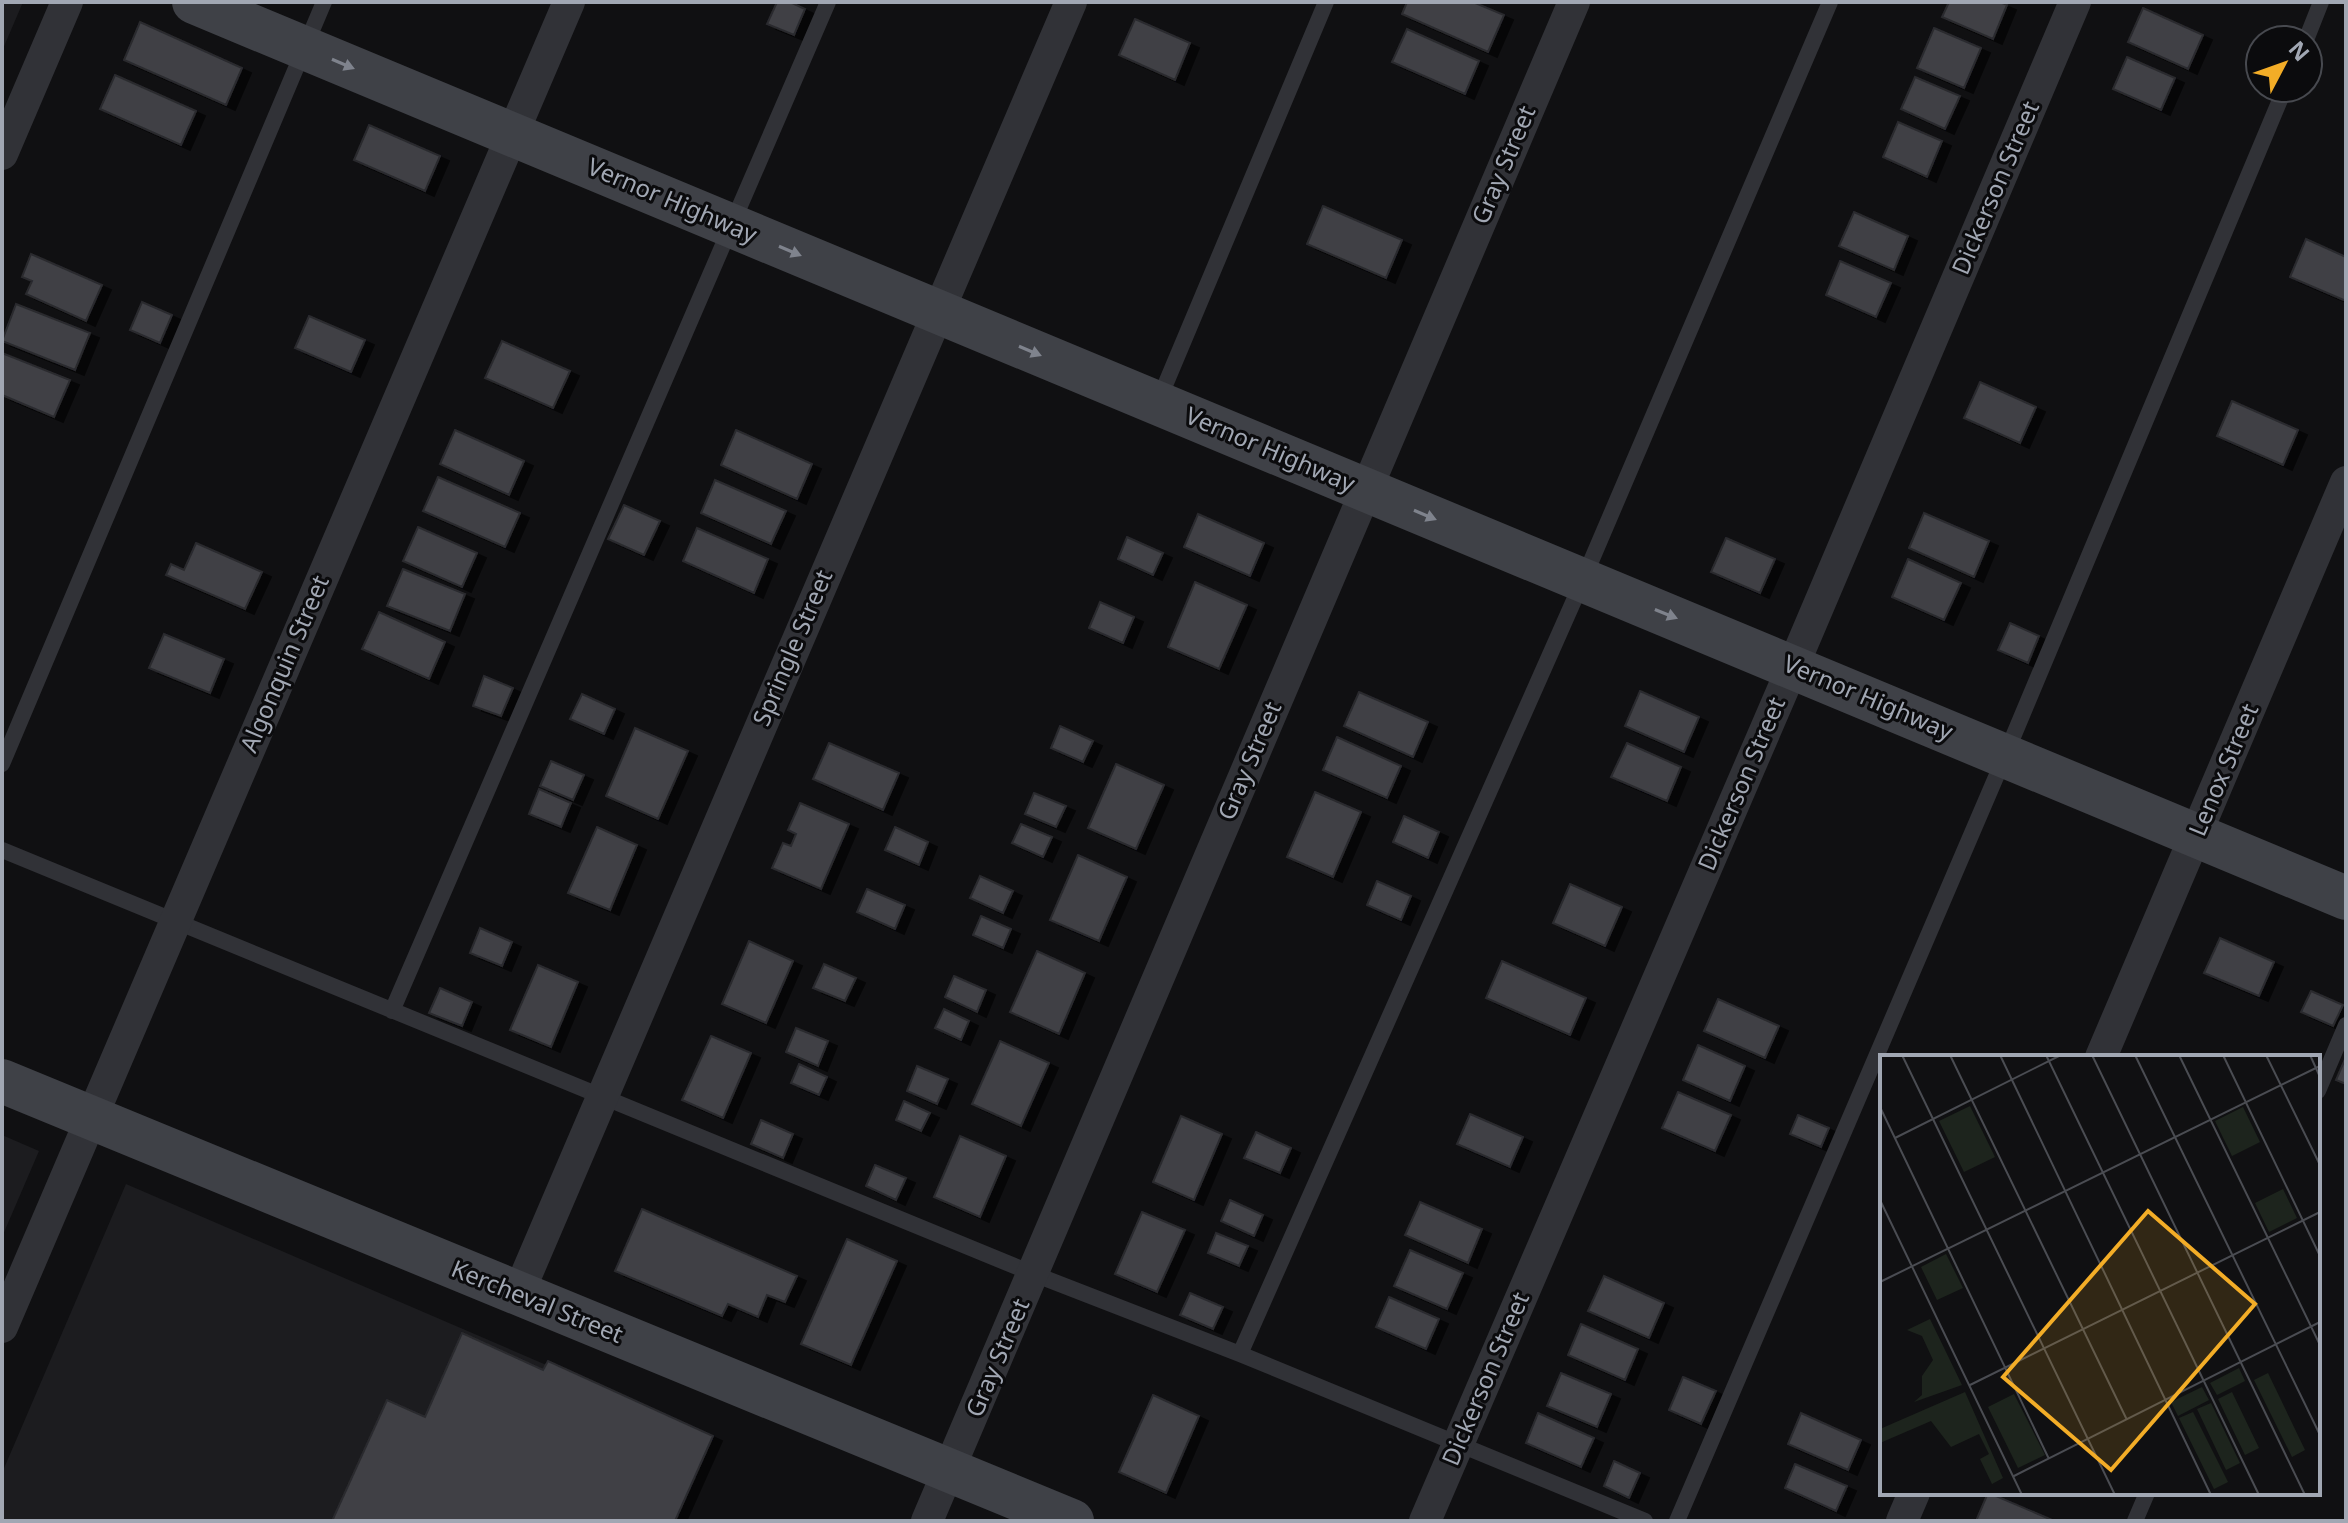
<svg xmlns="http://www.w3.org/2000/svg" width="2348" height="1523" viewBox="0 0 2348 1523" font-family="'Noto Sans',sans-serif">
	<style>
		.built { fill: #1c1c1f }
		.building { fill: #3f4045; stroke: #2a2a2e; stroke-width: 2; filter: url(#shadow) }
		.lines { fill: none; stroke-linecap: round; stroke-linejoin: round }
		.lane { stroke: #313237; stroke-width: 16 }
		.street { stroke: #313237; stroke-width: 32 }
		.secondary { stroke: #3f4147; stroke-width: 44 }
		.oneway { fill: #7f838d }
		.labels { text-anchor: middle; stroke-width: 6; stroke-linejoin: round; paint-order: stroke }
		.street-label { font-size: 24px; fill: #a1a7b3; stroke: #0b0b0d }
		.inset-road { fill: none; stroke: #4a4c52; stroke-width: 2 }
		.view { fill: #f3ad27; fill-opacity: 0.15; stroke: #f3ad27; stroke-width: 4 }
		.inset-edge { fill: none; stroke: #a1a7b3; stroke-width: 4 }
	</style>
	<defs>
		<filter id="shadow"><feDropShadow dx="9" dy="5" stdDeviation="0" flood-color="#0009"/></filter>
	</defs>
	<rect width="100%" height="100%" fill="#101012"/>
	<path class="built" d="M2,2h21l-21,49z
		M2,1135l37,16 -37,86z
		M126,1184l583,251 -37,86h-670v-48z"/>
	<path class="building" d="M777,2h13l15,7 -11,26 -27,-11z
		M1407,2h66l31,13 -16,37 -86,-38z
		M1949,2h51l7,3 -14,34 -51,-22z
		M2143,8l60,27 -15,34 -60,-27z
		M1135,19l55,24 -15,37 -56,-25z
		M140,22l102,46 -16,37 -102,-45z
		M1934,28l47,20 -17,40 -47,-20z
		M1407,29l72,32 -14,33 -73,-32z
		M2127,57l48,21 -14,32 -48,-21z
		M115,75l81,36 -15,34 -81,-36z
		M1915,77l45,19 -15,33 -44,-20z
		M1898,122l44,19 -15,36 -44,-20z
		M369,125l71,31 -15,35 -71,-31z
		M1323,206l79,34 -16,38 -79,-34z
		M1854,212l54,24 -14,34 -55,-24z
		M2306,239l40,18v44l-56,-24z
		M31,254l71,31 -16,36 -60,-27 6,-13 -10,-4z
		M1840,261l51,22 -15,34 -50,-22z
		M142,302l30,13 -12,28 -30,-13z
		M16,304l74,29 -15,37 -73,-29z
		M309,316l56,24 -14,32 -56,-24z
		M502,341l68,30 -17,37 -68,-30z
		M2,353l68,27 -16,37 -52,-22z
		M1980,382l56,25 -16,36 -56,-25z
		M2232,401l66,29 -15,35 -66,-29z
		M455,430l69,31 -15,34 -69,-31z
		M736,430l76,34 -15,35 -76,-34z
		M438,477l82,36 -15,34 -82,-36z
		M715,480l71,31 -15,33 -70,-31z
		M624,505l36,16 -16,34 -36,-16z
		M1924,513l65,28 -15,36 -65,-29z
		M1198,514l66,29 -14,33 -66,-29z
		M418,527l59,26 -15,34 -59,-26z
		M697,528l71,31 -14,34 -71,-32z
		M1127,537l36,16 -10,22 -35,-16z
		M1726,538l49,21 -15,34 -49,-21z
		M196,543l66,29 -17,37 -79,-34 5,-11 13,6z
		M1908,559l53,24 -17,37 -52,-23z
		M403,569l62,25 -15,37 -63,-25z
		M1195,582l52,23 -28,64 -51,-22z
		M1100,602l34,15 -11,26 -34,-15z
		M379,612l66,30 -16,37 -67,-30z
		M2010,623l29,13 -11,27 -30,-13z
		M164,634l60,25 -14,34 -61,-25z
		M484,676l29,12 -12,28 -28,-10z
		M1640,691l59,26 -15,35 -59,-26z
		M1359,692l69,30 -15,35 -69,-31z
		M582,694l33,15 -11,25 -34,-15z
		M1060,726l33,15 -10,21 -32,-14z
		M635,728l53,23 -30,68 -52,-23z
		M1337,737l64,29 -14,32 -64,-28z
		M829,743l70,30 -16,37 -70,-31z
		M1627,743l54,24 -14,34 -56,-24z
		M551,761l33,14 -11,25 -33,-14z
		M1116,764l48,21 -28,64 -48,-21z
		M539,789l32,14 -10,24 -32,-13z
		M1315,792l46,20 -28,65 -46,-20z
		M1034,793l32,13 -10,21 -31,-13z
		M800,803l49,21 -28,65 -49,-21 11,-25 8,3 5,-12 -8,-4z
		M1404,816l35,16 -11,26 -35,-16z
		M1021,824l31,13 -9,20 -31,-14z
		M597,827l40,18 -27,65 -42,-17z
		M895,827l33,15 -9,23 -34,-15z
		M1078,855l49,22 -28,64 -49,-21z
		M980,876l33,15 -10,22 -33,-15z
		M1377,881l34,15 -10,24 -34,-15z
		M1570,884l52,23 -17,39 -52,-23z
		M867,889l38,16 -10,24 -38,-17z
		M981,916l30,13 -8,19 -30,-13z
		M480,928l32,14 -10,24 -32,-13z
		M2220,938l54,24 -15,34 -55,-23z
		M749,941l44,20 -27,62 -44,-19z
		M1037,951l48,22 -26,61 -49,-22z
		M1502,961l84,37 -16,37 -84,-37z
		M824,964l32,14 -11,23 -32,-13z
		M538,965l40,17 -27,65 -41,-17z
		M954,976l32,14 -9,22 -32,-15z
		M440,988l32,14 -10,24 -33,-13z
		M2311,991l32,14 -10,21 -32,-14z
		M1718,999l61,27 -14,32 -61,-27z
		M944,1009l25,12 -8,19 -26,-12z
		M796,1028l32,13 -10,25 -32,-14z
		M711,1036l40,17 -28,65 -41,-18z
		M1000,1041l49,22 -28,63 -49,-22z
		M1698,1045l47,21 -15,35 -47,-21z
		M2346,1057v27l-10,-4z
		M799,1064l28,13 -8,18 -28,-12z
		M917,1066l31,13 -11,25 -30,-13z
		M1678,1092l53,23 -16,36 -53,-23z
		M904,1101l26,12 -9,18 -25,-11z
		M1470,1114l53,23 -13,30 -53,-23z
		M1798,1115l31,13 -8,19 -31,-13z
		M1181,1116l41,18 -28,66 -41,-18z
		M761,1120l32,14 -10,24 -32,-14z
		M1256,1132l35,16 -11,25 -36,-15z
		M960,1136l46,20 -26,61 -46,-20z
		M875,1165l31,13 -10,22 -30,-14z
		M1230,1200l33,15 -9,21 -33,-15z
		M1420,1202l62,27 -14,34 -63,-28z
		M642,1209l155,67 -12,26 -18,-7 -9,22 -30,-13 -6,12 -107,-45z
		M1142,1212l43,18 -28,62 -42,-18z
		M1216,1233l32,13 -9,20 -31,-13z
		M847,1239l50,22 -46,104 -50,-21z
		M1410,1250l53,23 -16,36 -53,-23z
		M1604,1276l60,27 -15,35 -61,-27z
		M1190,1293l33,14 -10,22 -33,-14z
		M1389,1297l50,22 -13,30 -50,-22z
		M1581,1324l57,25 -13,31 -57,-25z
		M462,1333l81,37 5,-9 165,75 -38,85h-343l55,-121 38,17z
		M1561,1373l50,21 -14,33 -50,-21z
		M1683,1377l33,14 -15,33 -32,-14z
		M1153,1395l46,21 -33,77 -47,-21z
		M1538,1413l56,25 -13,29 -55,-24z
		M1801,1413l60,27 -13,30 -60,-26z
		M1614,1461l26,12 -11,25 -25,-12z
		M1795,1464l52,22 -11,25 -51,-23z
		M1988,1493h1l63,27 -76,1z"/>
	<g class="lines">
		<path class="lane" d="M2306,40l15,-38
			M1158,402l168,-400
			M2,764l322,-762
			M2,850l1032,424 206,80 405,167
			M392,1011l436,-1009
			M2318,1091l28,-66
			M1240,1354l343,-774 247,-578
			M1677,1521l328,-765 280,-668
			M2135,1521l12,-28"/>
		<path class="street" d="M2,154l65,-152
			M2101,1057l245,-575
			M518,1294l553,-1292
			M2,1327l567,-1325
			M927,1521l647,-1519
			M1425,1521l368,-855 282,-664
			M1902,1521l12,-28"/>
		<path class="secondary" d="M194,2l2152,896
			M2,1081l1070,440"/>
	</g>
	<defs><path id="oneway-solid" d="M-6-.8H1V-3.2L6.5 0L1 3.2V.8H-6Z" transform="scale(2)"/></defs>
	<g class="oneway">
		<use href="#oneway-solid" transform="translate(343 64) rotate(23)"/>
		<use href="#oneway-solid" transform="translate(790 251) rotate(23)"/>
		<use href="#oneway-solid" transform="translate(1030 351) rotate(23)"/>
		<use href="#oneway-solid" transform="translate(1425 515) rotate(23)"/>
		<use href="#oneway-solid" transform="translate(1666 614) rotate(22)"/>
	</g>
	<g class="labels">
		<g class="street-label">
			<text transform="translate(1504 165) rotate(-67)" y="8">Gray Street</text>
			<text transform="translate(1996 188) rotate(-67)" y="8">Dickerson Street</text>
			<text transform="translate(672 201) rotate(23)" y="8">Vernor Highway</text>
			<text transform="translate(1270 450) rotate(23)" y="8">Vernor Highway</text>
			<text transform="translate(793 648) rotate(-67)" y="8">Springle Street</text>
			<text transform="translate(285 664) rotate(-67)" y="8">Algonquin Street</text>
			<text transform="translate(1868 698) rotate(23)" y="8">Vernor Highway</text>
			<text transform="translate(1250 761) rotate(-67)" y="8">Gray Street</text>
			<text transform="translate(2224 770) rotate(-67)" y="8">Lenox Street</text>
			<text transform="translate(1742 784) rotate(-67)" y="8">Dickerson Street</text>
			<text transform="translate(537 1302) rotate(22)" y="8">Kercheval Street</text>
			<text transform="translate(998 1358) rotate(-67)" y="8">Gray Street</text>
			<text transform="translate(1486 1379) rotate(-67)" y="8">Dickerson Street</text>
		</g>
	</g>
	<g transform="translate(1880 1055)">
		<rect width="440" height="440" fill="#101012"/>
		<path d="M90,51l25,51 -31,15 -25,-51zM363,52l17,35 -28,14 -17,-35zM403,134l14,29 -28,14 -14,-29zM66,199l17,34 -26,12 -16,-33zM50,264l32,66 -48,17 8,-7v-19l11,-16 -11,-24 -15,-6zM359,313l6,13 -28,14 -7,-12zM388,318l37,77 -13,7 -38,-77zM322,332l7,13 -31,16 -7,-14zM85,337l38,86 -11,6 -12,-25 9,-5 -10,-20 -28,13 -20,-26 -51,22v-14zM352,337l27,56 -14,7 -27,-56zM134,339l31,61 -27,13 -30,-61zM331,348l29,60 -14,7 -29,-61zM313,357l35,70 -14,7 -35,-71z" fill="#1d241d"/>
		<path class="inset-road" d="M22,0l213,440M70,0l177,365M120,0l211,440M166,0l213,440M212,0l213,440M255,0l185,380M299,0l141,290M343,0l97,201M386,0l54,110M430,0l10,22M0,52l169,352M15,83l166,-83M0,145l142,295M0,227l440,-216M90,330l350,-173M134,421l306,-154"/>
		<path class="view" d="M268,156l107,93 -144,166 -108,-93z"/>
		<rect width="440" height="440" class="inset-edge"/>
	</g>
	<rect width="2348" height="1523" fill="none" stroke="#a1a7b3" stroke-width="8"/>
	<g transform="translate(2284 64) rotate(49)"><circle r="38" fill="#0b0b0d" stroke="#47494f" stroke-width="2"/>
	<path d="M0-6L14 30L0 20L-14 30Z" fill="#f3ad27"/>
	<text y="-12" font-size="22" font-weight="bold" text-anchor="middle" fill="#a1a7b3">N</text>
	</g>
</svg>
